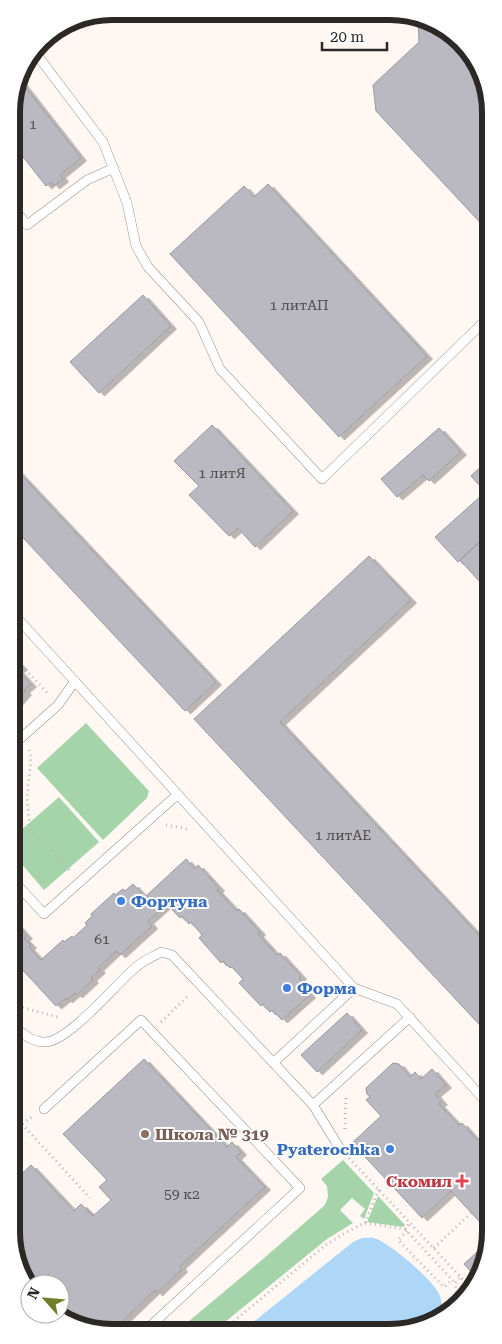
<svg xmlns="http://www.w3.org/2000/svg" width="502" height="1344" viewBox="0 0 502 1344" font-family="'Roboto Serif',serif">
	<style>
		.green { fill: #a5d4ab }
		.water { fill: #aed6f6 }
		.building { fill: #bab8c0; stroke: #9998a0; filter: url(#shadow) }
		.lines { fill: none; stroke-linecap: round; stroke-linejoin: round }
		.lane-casing { stroke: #9b938e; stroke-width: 10 }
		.path { stroke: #bcb6b2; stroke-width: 3; stroke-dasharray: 1 4; stroke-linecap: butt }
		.lane { stroke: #fff; stroke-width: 9 }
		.shop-dot { fill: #3f7fe0; stroke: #fff; stroke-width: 2 }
		.education-dot { fill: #8d6e63; stroke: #fff; stroke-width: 2 }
		.health-dot { fill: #e0444e; stroke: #fff; stroke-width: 2 }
		.labels { text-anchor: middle; stroke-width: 4; stroke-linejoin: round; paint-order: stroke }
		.number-label { font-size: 14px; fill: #4f4c4c }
		.shop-label { font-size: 16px; font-weight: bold; fill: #366cbe; stroke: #fff; text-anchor: start }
		.education-label { font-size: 16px; font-weight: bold; fill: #785e54; stroke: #fff; text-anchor: start }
		.health-label { font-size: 16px; font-weight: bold; fill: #be3a42; stroke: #fff; text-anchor: end }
		.rim { fill: none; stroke: #2b2826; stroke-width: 6 }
	</style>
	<defs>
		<filter id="shadow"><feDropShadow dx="5.5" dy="3" stdDeviation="0" flood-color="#0004"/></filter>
	</defs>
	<rect width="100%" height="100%" fill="#fef7f2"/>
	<path class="green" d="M86,723l63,68 -2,7 -44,42 -66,-72z
		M59,797l40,45 -55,48 -31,-36v-17z
		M343,1160l31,33 -10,26 -4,-3 5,-7 -13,-11 -12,12 13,13 -26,16 -113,92h-37l79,-66 69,-60 3,-8 -1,-11 -6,-7z
		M378,1196l27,29 -2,2 -36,-5z"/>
	<path class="water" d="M362,1238c4,0 9,-1 12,0 15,4 59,42 65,56 3,6 3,12 2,19l-31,18h-168l111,-89z"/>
	<path class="building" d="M418,18l43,23 28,51v140l-113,-121 -3,-26 46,-43z
		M19,79l62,79 -21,17 3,4 -9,7 -3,-4 -5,4 -34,-43 -1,-38z
		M268,184l159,172 -88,81 -169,-183 74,-68 10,11z
		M143,295l28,31 -72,67 -29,-31z
		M212,425l81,86 -38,36 -17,-19 -9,8 -40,-41 10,-9 -25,-25z
		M439,428l22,24 -32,29 -6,-6 -26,22 -16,-18z
		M489,459v37l-18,-20z
		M12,465l204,217 -31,29 -173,-185z
		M481,496l8,9v28l-31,29 -23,-25z
		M487,535l2,3 1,55 -30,-33z
		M369,556l42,44 -131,122 210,225v89l-296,-317z
		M12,657l10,10 -4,3 13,14 -7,6 2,2 -14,16z
		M186,859l9,10 3,-4 21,23 -2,2 20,21 2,-2 21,23 -2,2 19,21 3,-2 21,23 -2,2 6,7 -2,2 7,8 -28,25 -10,-10 -2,2 -7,-8 -2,2 -22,-23 4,-4 -11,-12 -2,1 -7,-7 -2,2 -22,-25 3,-3 -11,-13 -2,2 -7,-8 -2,2 -13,-14 -19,17 4,5 -32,29 -4,-4 -18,17 2,2 -9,8 2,2 -16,15 -2,-2 -8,7 -1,-2 -10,8 -38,-41 -5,4v-49l14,16 -3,2 7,7 -2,2 12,13 22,-20 1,2 8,-6 1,2 14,-13 -2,-2 7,-7 -1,-2 23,-21 1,2 8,-6 2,2 8,-7 12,13z
		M347,1013l15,17 -45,42 -16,-17z
		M144,1059l83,88 5,-5 9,10 -5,5 29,30 -85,79 2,3 -25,24 -2,-3 -43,41h-20l-32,-18v-29h-29l-18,-32v-70l18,-17 43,46 7,-7 12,12 18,-16 -12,-13 8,-7 -44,-46z
		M393,1063l6,1 11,13 5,-5 6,7 11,-10 14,16 -11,9 7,8 -3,2 20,21 3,-2 15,17 11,-11 2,2 1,103 -40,-43 -29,27 -70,-75 29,-27 -15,-16 4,-3 -3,-3 -1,-6z
		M490,1240l-15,36 -11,-12z"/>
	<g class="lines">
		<defs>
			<path id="lane" d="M34,51l69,91 24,61 9,43 12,21 51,55 21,47 102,110 167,-162
				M12,206l15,19 60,-45 27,-12
				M12,617l7,3 335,368 43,16 93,102
				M12,746l46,-41 17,-24
				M13,880l31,34 134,-120
				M13,1025c9,9 20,18 33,17 24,-2 69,-57 89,-74 7,-7 18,-11 26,-16l11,3 141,150 26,42
				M273,1063l81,-75
				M313,1105l97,-88
				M44,1109l97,-89 159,168 -155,143"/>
		</defs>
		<use href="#lane" class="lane-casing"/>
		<path class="path" d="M12,655l37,40
			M29,750l2,7 -4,41 3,30 41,44
			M166,825l21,4
			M13,1005l48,13
			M161,1022l28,-27
			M22,1124l68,74
			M13,1127l9,-3 10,-7
			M345,1129l1,-34
			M349,1158l121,129
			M365,1223l40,6 5,-6
			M405,1229l50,54
			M407,1231l-9,9 46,47 8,-7
			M434,1248l37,-35
			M459,1302l-4,-19 6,-6
			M222,1331l105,-87 18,-11 20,-10 14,-34"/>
		<use href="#lane" class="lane"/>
	</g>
	<g class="shop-dot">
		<circle cx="121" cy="901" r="5"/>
		<circle cx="287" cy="988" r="5"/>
		<circle cx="390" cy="1149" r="5"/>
	</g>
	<circle class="education-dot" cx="145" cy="1134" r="5"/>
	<path class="health-dot" d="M459.5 1173.5h5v5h5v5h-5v5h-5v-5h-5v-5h5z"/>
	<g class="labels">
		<g class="number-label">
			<text x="33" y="129">1</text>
			<text x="299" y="310">1 литАП</text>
			<text x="222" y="478">1 литЯ</text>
			<text x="343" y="840">1 литАЕ</text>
			<text x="102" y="944">61</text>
			<text x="182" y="1199">59 к2</text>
		</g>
		<g class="shop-label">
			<text x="131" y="907">Фортуна</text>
			<text x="297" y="994">Форма</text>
			<text x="380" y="1155" text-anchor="end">Pyaterochka</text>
		</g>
		<g class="education-label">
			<text x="155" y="1140">Школа № 319</text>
		</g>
		<g class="health-label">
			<text x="452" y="1187">Скомил</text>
		</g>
	</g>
	<path d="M0 0H502V1344H0ZM112 20H390A92 92 0 0 1 482 112V1232A92 92 0 0 1 390 1324H112A92 92 0 0 1 20 1232V112A92 92 0 0 1 112 20Z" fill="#fff" fill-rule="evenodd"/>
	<path class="rim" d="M112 20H390A92 92 0 0 1 482 112V1232A92 92 0 0 1 390 1324H112A92 92 0 0 1 20 1232V112A92 92 0 0 1 112 20Z"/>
	<g transform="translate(45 1299) rotate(297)"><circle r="24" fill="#ffffff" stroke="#aaa9a8"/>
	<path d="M0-4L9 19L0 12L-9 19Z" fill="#717e2a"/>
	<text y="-8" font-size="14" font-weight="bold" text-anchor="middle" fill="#2b2826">N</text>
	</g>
	<path d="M322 42v8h65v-8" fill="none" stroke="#2b2826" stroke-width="2.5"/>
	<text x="330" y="42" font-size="15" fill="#2b2826" stroke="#ffffff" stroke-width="4" paint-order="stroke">20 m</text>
</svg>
